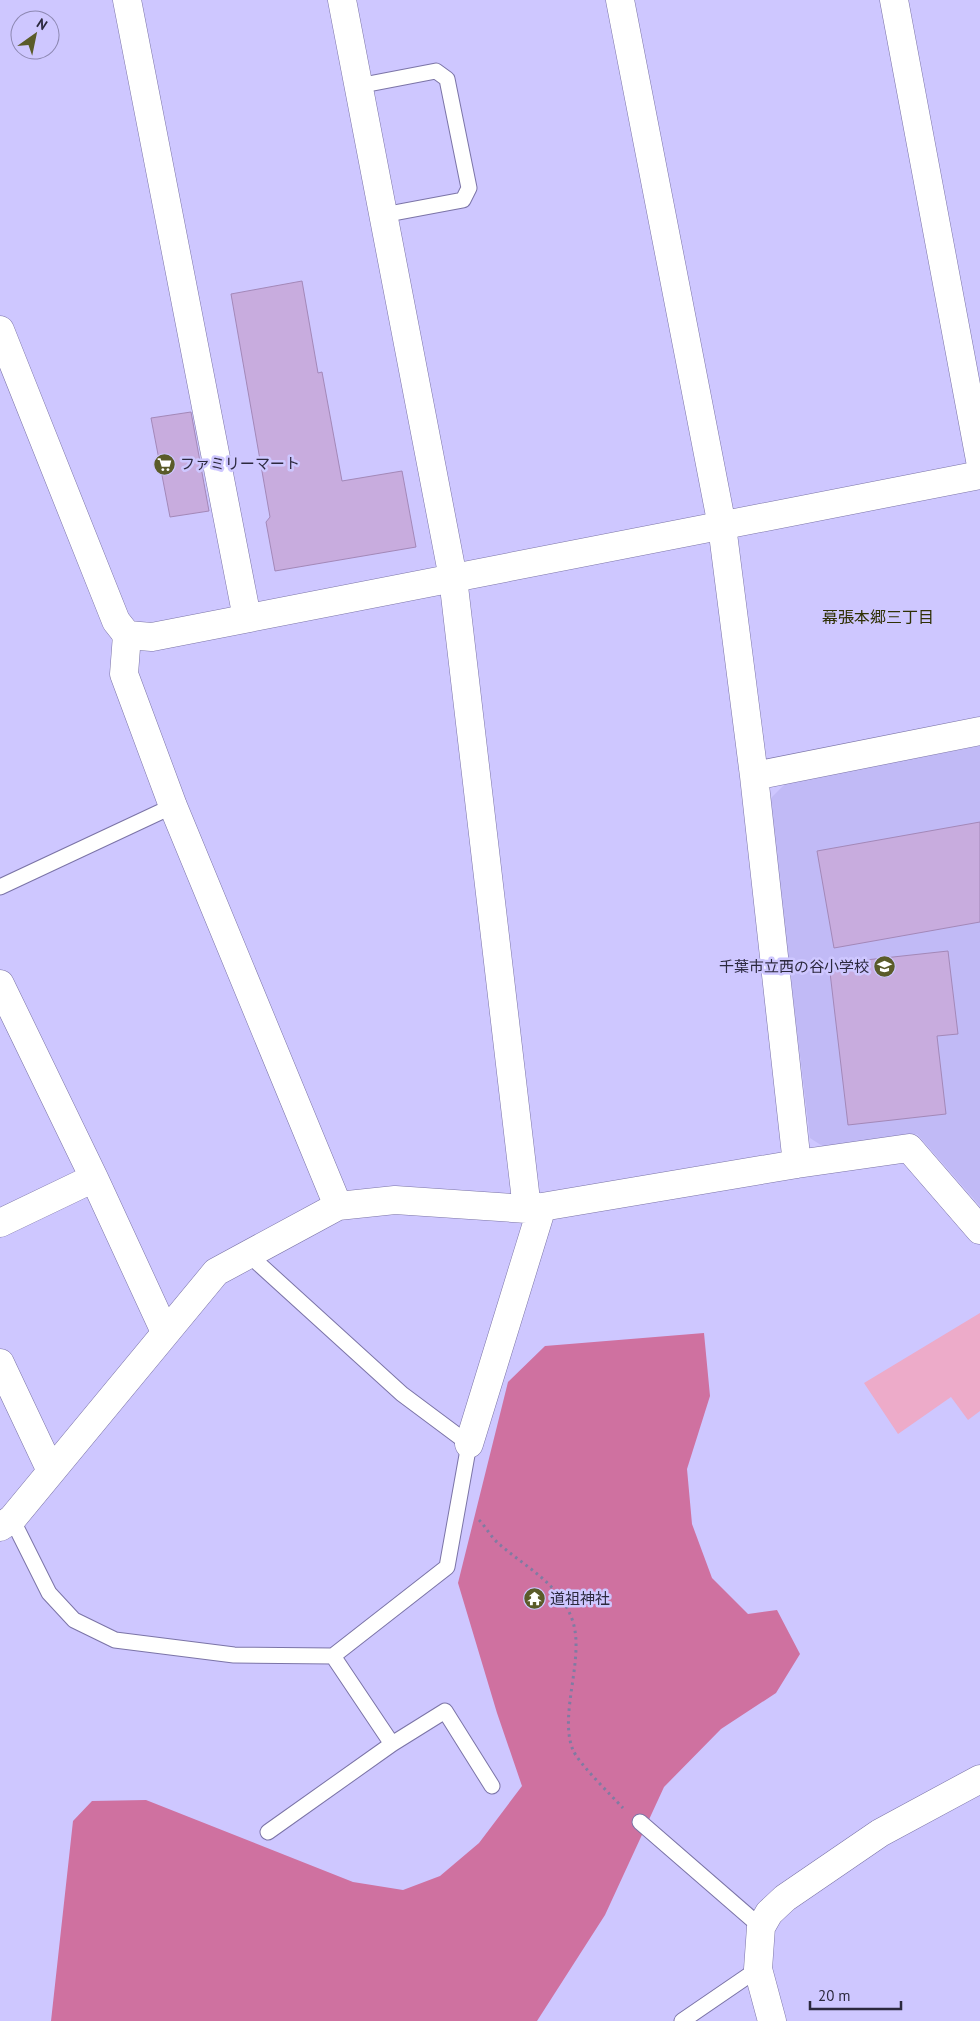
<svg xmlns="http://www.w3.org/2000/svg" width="980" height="2021" viewBox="0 0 980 2021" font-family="'PT Sans','Noto Sans JP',sans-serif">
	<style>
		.built { fill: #c1baf6 }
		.green { fill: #edabc9 }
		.forest { fill: #cf71a0 }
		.building { fill: #c8acde; stroke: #a388b8 }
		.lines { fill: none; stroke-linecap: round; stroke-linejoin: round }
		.lane-casing { stroke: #7b74a7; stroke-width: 17 }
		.street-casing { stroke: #7b74a7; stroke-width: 29 }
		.secondary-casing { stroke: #7b74a7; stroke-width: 29 }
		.path { stroke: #807ba2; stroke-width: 3; stroke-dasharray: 2.5 4; stroke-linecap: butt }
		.lane { stroke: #fff; stroke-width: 15 }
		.street { stroke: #fff; stroke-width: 28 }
		.secondary { stroke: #fff; stroke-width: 28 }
		.labels { text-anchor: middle; stroke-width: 5; stroke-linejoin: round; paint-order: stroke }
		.poi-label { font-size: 15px; fill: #2c293e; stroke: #cec7ff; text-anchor: start }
		.neighbourhood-label { font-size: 16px; fill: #2f3005; stroke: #cec7ff }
	</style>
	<rect width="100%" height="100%" fill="#cec7ff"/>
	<path class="built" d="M980,746v460l-63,-72 -90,15 -17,-11 -41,-338 17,-17z"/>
	<path class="green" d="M980,1313v98l-12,9 -17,-23 -53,37 -34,-51z"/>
	<path class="forest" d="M704,1333l6,63 -23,73 5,55 20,54 36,36 29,-4 23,44 -24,39 -55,36 -57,58 -59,128 -68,106h-486l22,-200 19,-20 54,-1 207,82 50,8 37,-14 39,-33 43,-57 -25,-73 -39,-130 50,-201 37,-36z"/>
	<path class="building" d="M302,281l16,92 4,-1 20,109 60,-10 14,76 -141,24 -9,-49 4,-5 -39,-223z
		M191,412l18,99 -39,6 -19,-99z
		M980,822v100l-146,26 -17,-97z
		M948,951l10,83 -21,2 9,78 -98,11 -19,-161z"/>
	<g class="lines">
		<defs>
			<path id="lane" d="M358,86l78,-15 11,8 22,109 -6,12 -80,15
				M0,887l173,-81
				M12,1519l37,74 25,27 41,20 119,15 99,1 114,-89 22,-123 -67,-50 -154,-140
				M333,1656l59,88
				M640,1822l121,105
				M268,1832l124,-88 53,-33 47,75
				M682,2021l76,-52"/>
			<path id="street" d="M127,0l120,618
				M342,0l111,578 74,631
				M620,0l102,526 32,250 43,388
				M894,0l86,460
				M127,635l-3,39 49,132 165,400
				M754,776l226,-45
				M0,984l94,194 71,154
				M0,1223l94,-45
				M0,1363l51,108
				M469,1444l73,-237
				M0,1527l12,-8 204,-247 122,-66 57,-6 132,9 15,-2 255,-43 112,-16 71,82
				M772,2021l-14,-52 3,-42 8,-14 16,-15 95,-65 100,-54"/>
			<path id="secondary" d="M0,330l116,291 11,14 25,2 828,-162"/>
		</defs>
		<use href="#lane" class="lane-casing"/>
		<use href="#street" class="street-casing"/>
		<use href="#secondary" class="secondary-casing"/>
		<path class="path" d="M479,1520c7,7 12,17 19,23 27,24 61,40 74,76 14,38 -14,95 1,131 6,14 38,45 50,58"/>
		<use href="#lane" class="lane"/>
		<use href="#street" class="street"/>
		<use href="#secondary" class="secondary"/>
	</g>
	<defs>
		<symbol id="supermarket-disc" viewBox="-11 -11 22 22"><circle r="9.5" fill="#5a5b29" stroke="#cec7ff"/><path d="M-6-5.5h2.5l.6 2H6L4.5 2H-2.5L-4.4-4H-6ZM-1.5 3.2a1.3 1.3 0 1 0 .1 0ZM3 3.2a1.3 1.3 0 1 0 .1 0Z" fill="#fff"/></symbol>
		<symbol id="school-disc" viewBox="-11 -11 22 22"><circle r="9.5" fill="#5a5b29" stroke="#cec7ff"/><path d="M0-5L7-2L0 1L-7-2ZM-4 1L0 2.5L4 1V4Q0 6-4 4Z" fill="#fff"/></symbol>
		<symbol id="temple-disc" viewBox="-11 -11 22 22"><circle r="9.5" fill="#5a5b29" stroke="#cec7ff"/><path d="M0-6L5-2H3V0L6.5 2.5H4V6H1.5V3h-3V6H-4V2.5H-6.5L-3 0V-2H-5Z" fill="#fff"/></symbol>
	</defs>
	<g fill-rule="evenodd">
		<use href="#supermarket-disc" x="152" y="452" width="25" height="25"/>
		<use href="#school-disc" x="872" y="954" width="25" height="25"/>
		<use href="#temple-disc" x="522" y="1586" width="25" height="25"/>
	</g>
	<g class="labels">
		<g class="poi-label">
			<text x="180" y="469">ファミリーマート</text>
			<text x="869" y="972" text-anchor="end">千葉市立西の谷小学校</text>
			<text x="550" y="1604">道祖神社</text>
		</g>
		<g class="neighbourhood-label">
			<text x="878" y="623">幕張本郷三丁目</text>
		</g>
	</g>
	<g transform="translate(35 35) rotate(33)"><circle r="24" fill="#cec7ff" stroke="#8d88b2"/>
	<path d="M0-4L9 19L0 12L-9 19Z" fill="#5a5b29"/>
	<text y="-8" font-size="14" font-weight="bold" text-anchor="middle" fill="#2c293e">N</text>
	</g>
	<path d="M810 2001v8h91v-8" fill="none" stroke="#2c293e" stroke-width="2.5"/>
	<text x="818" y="2001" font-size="15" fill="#2c293e" stroke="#cec7ff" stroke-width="4" paint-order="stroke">20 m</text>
</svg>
